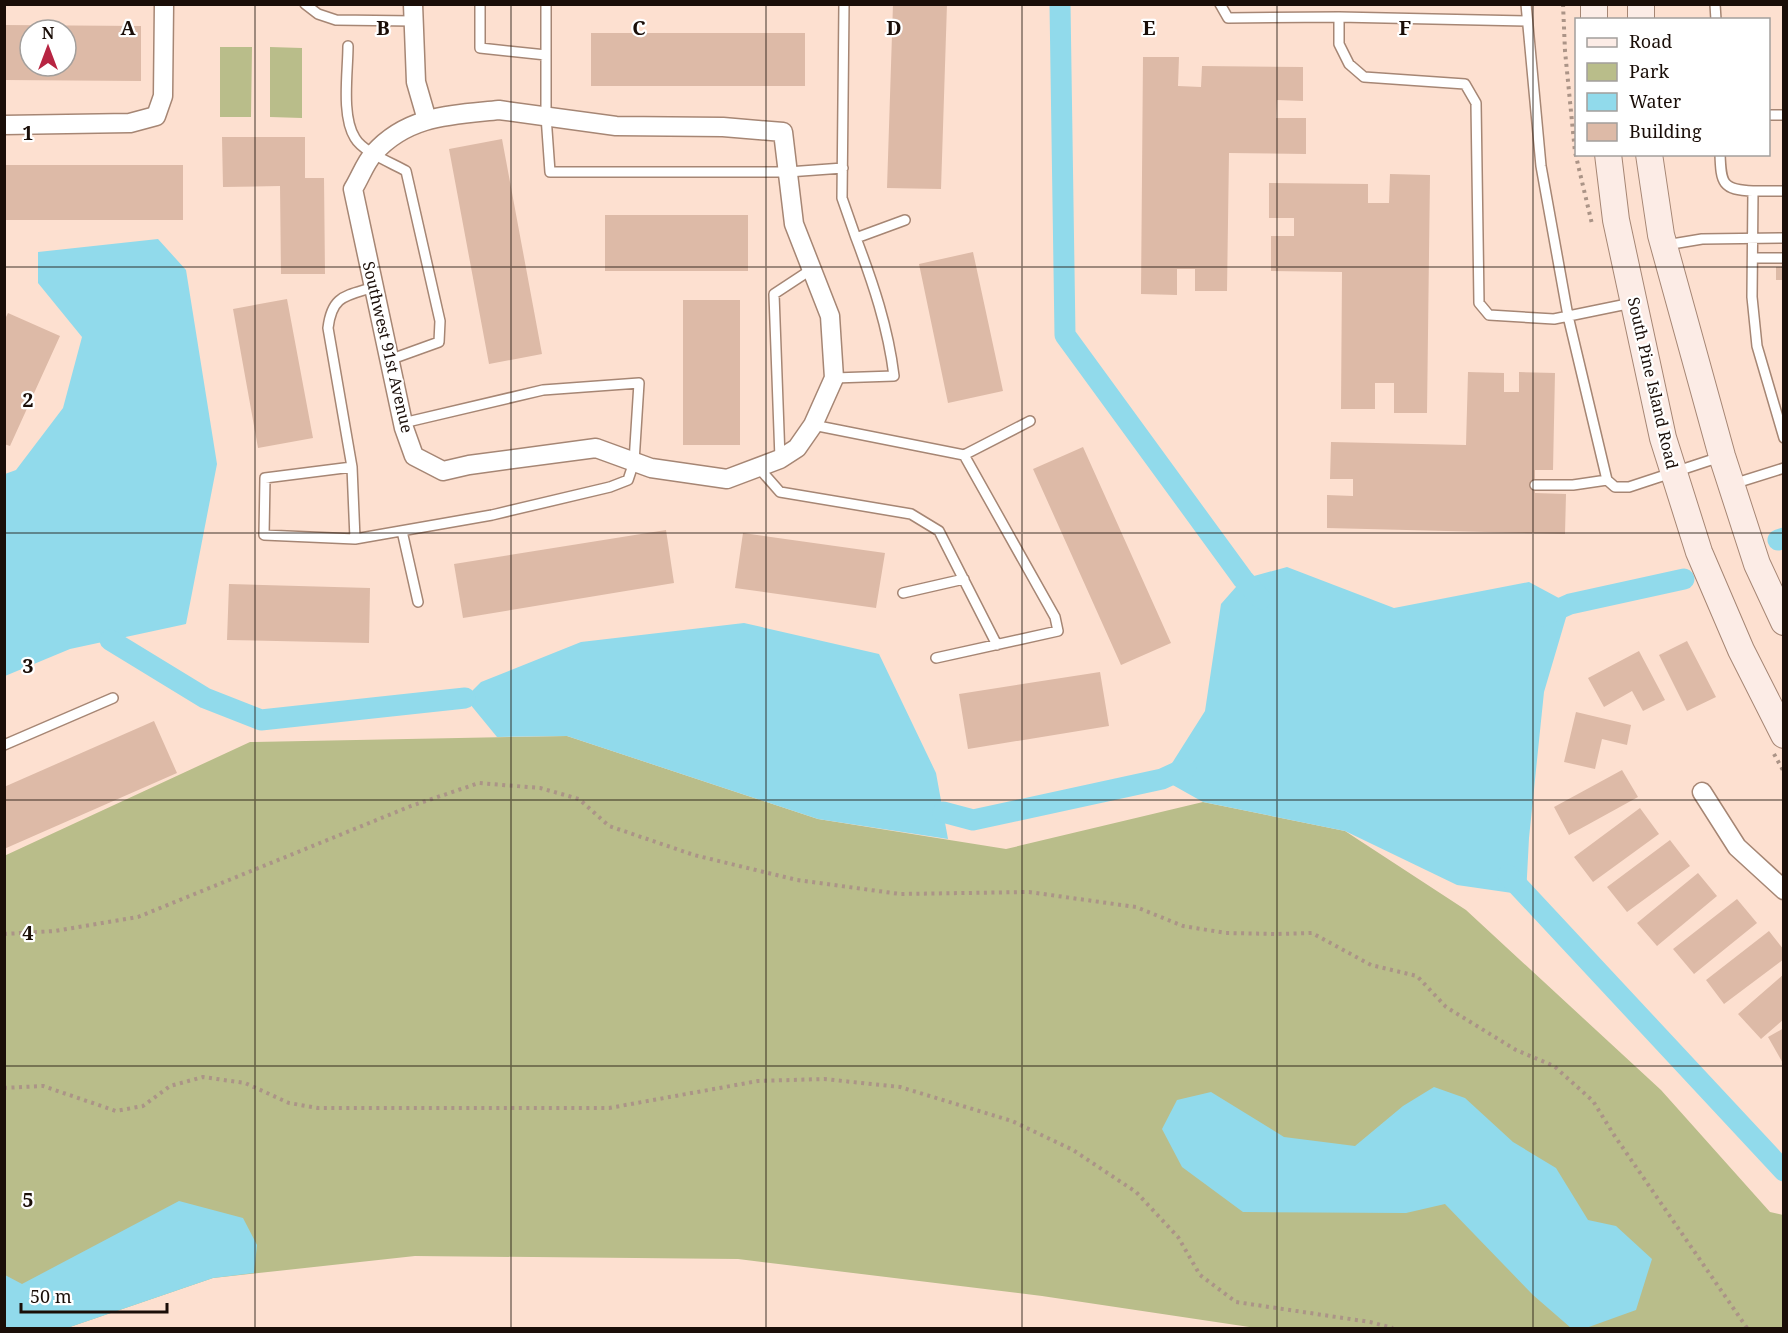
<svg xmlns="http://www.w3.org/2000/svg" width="1788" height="1333" viewBox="0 0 1788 1333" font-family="'Noto Serif',serif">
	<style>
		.green { fill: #b9bd8a }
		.water { fill: #91daeb }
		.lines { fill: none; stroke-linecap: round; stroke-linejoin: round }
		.canal { stroke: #91daeb; stroke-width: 21 }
		.building { fill: #ddbaa7; fill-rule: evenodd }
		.service-casing { stroke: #a68674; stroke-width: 12 }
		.minor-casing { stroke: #a68674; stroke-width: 21 }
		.secondary-casing { stroke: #a68674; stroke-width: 28 }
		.path { stroke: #ab9487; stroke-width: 4; stroke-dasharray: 3 4.5; stroke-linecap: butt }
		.service { stroke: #fff; stroke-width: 9 }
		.minor { stroke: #fff; stroke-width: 18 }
		.secondary { stroke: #fcece6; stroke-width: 26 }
		.grid { fill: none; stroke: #1a0e08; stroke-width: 1.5; stroke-opacity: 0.55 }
		.labels { text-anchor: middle; stroke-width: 4.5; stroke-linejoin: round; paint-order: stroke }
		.street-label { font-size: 16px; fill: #1a0e08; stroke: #fff }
		.grid-label { font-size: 20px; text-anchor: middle; font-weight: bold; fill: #1a0e08; stroke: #fff; stroke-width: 4.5; stroke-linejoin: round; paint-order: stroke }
	</style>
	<rect width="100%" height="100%" fill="#fde0d0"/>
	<path class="green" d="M220,47h32l-1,70h-31z
		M270,47l32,1v70l-32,-1z
		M567,736l251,83 188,30 197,-47 142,29 121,79 195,180 109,122 13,3v113h-527l-214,-32 -304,-37 -323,-3 -202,22 -146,50h-62l-1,-472 246,-114z"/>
	<path class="water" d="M158,239l28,31 31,194 -31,160 -116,25 -65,27v-202l11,-4 47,-62 19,-71 -44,-54v-31z
		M1287,567l107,41 135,-26 41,22 -26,88 -15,146 -3,57 -69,-10 -112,-54 -142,-29 -41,-23 43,-68 16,-107 22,-25z
		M744,623l135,31 57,119 12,66 -130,-20 -251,-83 -70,1 -32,-39 16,-16 100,-40z
		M1434,1087l31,11 48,44 43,26 32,52 28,6 36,33 -16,51 -50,18h-15l-38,-33 -88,-91 -39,9 -163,-1 -61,-45 -20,-38 15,-29 34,-8 73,45 71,9 48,-40z
		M179,1201l64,17 14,27 -3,28 -41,5 -146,50h-62v-53l17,9z"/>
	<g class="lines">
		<path class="canal" d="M1060,4l5,331 178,244 18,20
			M1778,540l6,-2
			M1543,616l27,-12 114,-25
			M110,640l95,58 56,22 204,-22
			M943,812l30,8 189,-41 24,-11
			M1508,875l276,296"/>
	</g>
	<path class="building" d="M893,4h54l-6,185 -54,-1z
		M4,25l137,1v55l-137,-1zM30,30h36v36h-36z
		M591,33h214v53h-214z
		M1143,57h36l-1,29 23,1 1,-21 101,1v34l-26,-1 -1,18h30v36l-77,-1 -2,138h-32v-22h-18v26l-36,-1z
		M222,137h83v41h19l1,96h-44l-1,-88 -57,1z
		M502,139l40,215 -53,10 -40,-215z
		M4,165h179v55h-179z
		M1390,174l40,1 -3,238h-33v-30h-19v26h-34l1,-137 -71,-1v-35h23v-18h-25v-35l99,1v19h21z
		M605,215h143v56h-143z
		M973,252l30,139 -55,12 -29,-139z
		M1776,267h8v13h-8z
		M287,299l26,139 -55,10 -25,-139z
		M683,300h57v145h-57z
		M8,313l52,23 -50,110 -6,-2v-123z
		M1468,372l36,1v19h15v-20l36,1 -2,97h-18v23l31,1 -1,40 -238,-6v-33l26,1v-17h-23l1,-37 135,3z
		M1083,447l88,196 -50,22 -88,-196z
		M666,530l8,53 -211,35 -9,-54z
		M743,533l142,20 -9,55 -141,-20z
		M229,584l141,4 -1,55 -142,-3z
		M1687,641l29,56 -29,14 -28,-56z
		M1639,651l26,49 -22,11 -11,-20 -28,16 -16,-29z
		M1100,672l9,54 -141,23 -9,-55z
		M1576,712l55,13 -4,20 -25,-6 -7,30 -31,-7z
		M154,721l23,52 -173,76v-62z
		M1622,770l16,27 -69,38 -15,-28z
		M1640,808l19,26 -66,48 -19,-25z
		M1670,840l20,26 -63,46 -20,-25z
		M1698,873l19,23 -60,50 -20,-23z
		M1737,899l20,24 -63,51 -21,-25z
		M1769,931l15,19v9l-60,45 -18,-24z
		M1784,974v45l-23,20 -23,-25z
		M1784,1028v37l-16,-28z"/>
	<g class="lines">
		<defs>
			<path id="service" d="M305,4l13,10 18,6 77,1
				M480,4v44l66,7
				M546,4v112l4,56h238l55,-4
				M844,4l-2,194 14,40 49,-18
				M1220,4l8,14 111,-1v27l10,20 15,13 101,7 11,19 3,200 10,12 65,4 78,-16
				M1526,4l15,162 27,150 39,164 8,7h14l91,-30
				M1715,4l1,16
				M1339,17l188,4
				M348,46c0,26 -7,70 7,92 8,14 37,25 51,33l34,150 -1,21 -50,18
				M1768,115h16
				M1720,154c1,29 2,36 33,37l-1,106 5,49 27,92
				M1753,191h31
				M1666,245l36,-6 82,-1
				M1753,258h31
				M374,287c-28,9 -42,8 -46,41l24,139 -87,11 -1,57 91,4 137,-24 118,-28 18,-7 6,-18 5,-79 -96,7 -140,33
				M834,378l60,-2c-6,-49 -21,-93 -38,-138
				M813,425l151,30 66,-34
				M780,459l-6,-165 38,-25
				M352,467l3,72
				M758,467l22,25 131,22 28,17 58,114
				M1733,484l51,-16
				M1535,485h38l34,-5
				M402,531l16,71
				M903,593l61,-14
				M936,658l122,-27 -3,-14 -91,-162
				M4,745l109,-47"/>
			<path id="minor" d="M413,4l3,78 11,38
				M499,110l117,16 107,1 60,5 11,92 36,92 4,62 -21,47 -16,23 -17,11 -53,20 -76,-11 -55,-20 -127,17 -26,6 -29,-15 -10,-28 -51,-239c7,-11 12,-26 21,-36 34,-38 78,-38 125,-43z
				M4,125l126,-2 26,-7 7,-20 1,-92
				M1702,792l35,55 47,43"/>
			<path id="secondary" d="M1594,4v16
				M1641,4v16
				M1608,154l8,66 47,218 36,114 42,98 43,85
				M1649,154l12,81 61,221 35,108 27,58"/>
		</defs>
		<use href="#service" class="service-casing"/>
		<use href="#minor" class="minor-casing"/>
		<use href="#secondary" class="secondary-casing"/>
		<path class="path" d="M1563,4l2,47 10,101 17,72
			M1774,754l10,18
			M4,934l51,-3 83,-14 273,-111 68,-23 61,5 39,11 30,27 85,29 103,25 103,14 129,-2 107,15 47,19 43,7 51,1 35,-1 59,32 46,11 29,31 70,43 38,16 39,35 21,34 133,193
			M4,1088l39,-2 73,25 27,-5 27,-20 33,-9 42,6 44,20 29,5h291l149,-27 66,-2 76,8 112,34 61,29 63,42 42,45 22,38 36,27 134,20 23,6"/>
		<use href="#service" class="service"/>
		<use href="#minor" class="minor"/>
		<use href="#secondary" class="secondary"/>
	</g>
	<path class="grid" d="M255,4v1324M511,4v1324M766,4v1324M1022,4v1324M1277,4v1324M1533,4v1324M4,267h1780M4,533h1780M4,800h1780M4,1066h1780"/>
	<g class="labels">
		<g class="street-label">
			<text transform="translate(388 347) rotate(77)" y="6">Southwest 91st Avenue</text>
			<text transform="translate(1653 383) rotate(77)" y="6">South Pine Island Road</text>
		</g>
	</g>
	<g class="grid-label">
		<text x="128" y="35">A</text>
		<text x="383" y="35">B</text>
		<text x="639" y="35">C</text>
		<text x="894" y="35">D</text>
		<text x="1149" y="35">E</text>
		<text x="1405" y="35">F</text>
		<text x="28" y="140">1</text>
		<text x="28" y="407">2</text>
		<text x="28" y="673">3</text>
		<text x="28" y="940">4</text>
		<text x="28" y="1207">5</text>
	</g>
	<rect width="1788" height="1333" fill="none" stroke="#1a0e08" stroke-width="12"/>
	<rect x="1575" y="18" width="195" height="138" fill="#ffffff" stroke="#a39f9c" stroke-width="1.5"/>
	<rect x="1587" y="38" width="30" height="9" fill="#fcece6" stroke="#a39f9c" stroke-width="1.5"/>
	<text x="1629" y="48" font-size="18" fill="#1a0e08">Road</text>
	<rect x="1587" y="63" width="30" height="18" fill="#b9bd8a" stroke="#a39f9c" stroke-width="1.5"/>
	<text x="1629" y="78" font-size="18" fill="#1a0e08">Park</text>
	<rect x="1587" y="93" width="30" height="18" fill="#91daeb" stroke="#a39f9c" stroke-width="1.5"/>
	<text x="1629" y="108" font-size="18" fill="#1a0e08">Water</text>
	<rect x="1587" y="123" width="30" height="18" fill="#ddbaa7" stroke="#a39f9c" stroke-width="1.5"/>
	<text x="1629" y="138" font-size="18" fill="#1a0e08">Building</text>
	<g transform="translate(48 48)"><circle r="28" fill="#ffffff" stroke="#a39f9c" stroke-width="1.5"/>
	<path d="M0-4.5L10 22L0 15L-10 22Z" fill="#b72542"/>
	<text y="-9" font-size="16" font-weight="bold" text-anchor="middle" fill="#1a0e08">N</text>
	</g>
	<path d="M21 1303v9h146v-9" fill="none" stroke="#1a0e08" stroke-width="3"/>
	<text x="30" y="1303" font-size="18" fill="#1a0e08" stroke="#ffffff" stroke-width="4.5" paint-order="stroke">50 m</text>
</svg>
